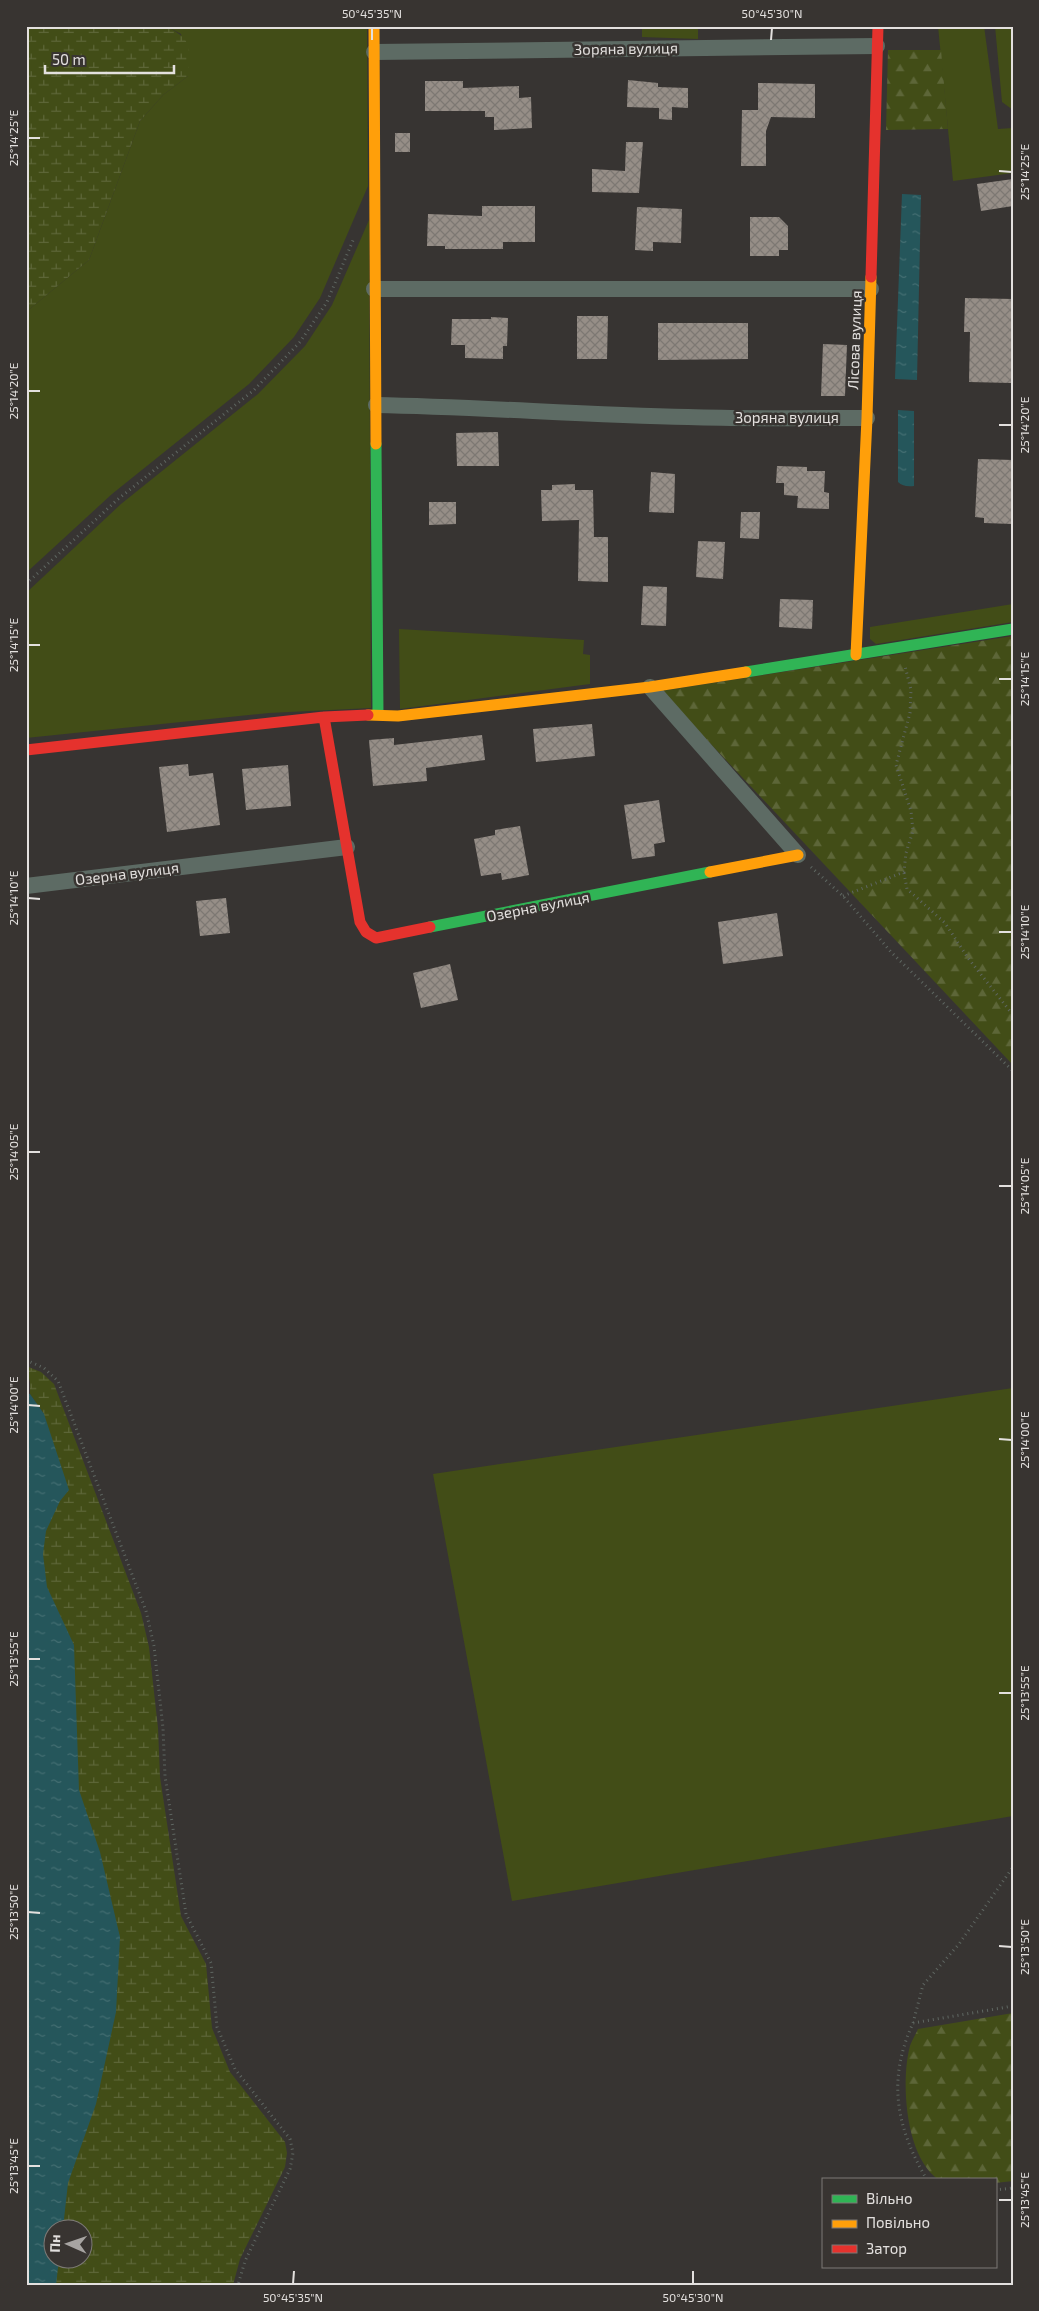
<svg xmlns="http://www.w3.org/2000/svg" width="1039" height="2311" viewBox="0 0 1039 2311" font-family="'Exo 2',sans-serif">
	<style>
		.green { fill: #424d17 }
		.forest { fill: url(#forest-firs) }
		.wetland { fill: url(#wetland-marsh); fill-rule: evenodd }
		.water { fill: url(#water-ripples) }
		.building { fill: url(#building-cross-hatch) }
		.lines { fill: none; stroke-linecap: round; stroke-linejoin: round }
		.path { stroke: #5f6762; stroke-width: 3; stroke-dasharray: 1 4; stroke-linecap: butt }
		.street { stroke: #5d6b64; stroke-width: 16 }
		.fast { stroke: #30b455; stroke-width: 11 }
		.slow { stroke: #ff9f0a; stroke-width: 11 }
		.jam { stroke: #e5322d; stroke-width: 11 }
		.ticks { fill: none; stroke: #e3e0de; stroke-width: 2 }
		.labels { text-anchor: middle; stroke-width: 5; stroke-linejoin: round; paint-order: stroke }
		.street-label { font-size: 15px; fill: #e3e0de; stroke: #383431 }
		.neatline { fill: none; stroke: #e3e0de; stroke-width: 2 }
		.ticks-label { font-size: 12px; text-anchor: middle; fill: #e3e0de }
	</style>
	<defs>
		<pattern id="forest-firs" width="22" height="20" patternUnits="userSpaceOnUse" patternTransform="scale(1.25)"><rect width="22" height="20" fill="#424d17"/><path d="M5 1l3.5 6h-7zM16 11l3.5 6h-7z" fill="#5d6638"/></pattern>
		<pattern id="wetland-marsh" width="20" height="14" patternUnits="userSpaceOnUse" patternTransform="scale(1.25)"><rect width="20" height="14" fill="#424d17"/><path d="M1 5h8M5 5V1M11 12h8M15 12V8" fill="none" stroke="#5d6638"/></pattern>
		<pattern id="water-ripples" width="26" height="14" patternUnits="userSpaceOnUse" patternTransform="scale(1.25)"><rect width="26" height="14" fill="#25565b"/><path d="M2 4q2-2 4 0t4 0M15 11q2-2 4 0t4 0" fill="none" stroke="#446e72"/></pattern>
		<pattern id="building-cross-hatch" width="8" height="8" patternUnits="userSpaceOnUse" patternTransform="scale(1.25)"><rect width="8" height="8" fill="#968e87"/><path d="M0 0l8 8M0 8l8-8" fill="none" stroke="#7d7873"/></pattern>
	</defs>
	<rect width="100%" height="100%" fill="#373432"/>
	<path class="green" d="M166,26h201l1,160 -48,112 -26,39 -45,47 -137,110 -86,79v-261l63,-52 51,-139 23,-26 25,-19 -7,-42z
		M642,26h56v13l-56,-2z
		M938,26h46l14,103 15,-1v45l-60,8z
		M995,26h18v84l-11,-8z
		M369,220l2,488 -102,5 -243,25v-145l95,-89 137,-110 47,-48 27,-41z
		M1013,604v18l-137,22 -6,-5v-12z
		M399,629l185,11 -1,14 7,1v29l-190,25z
		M1013,1388v428l-501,85 -79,-427z"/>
	<path class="forest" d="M888,50h53l7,79 -62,1z
		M1013,636v429l-352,-374z
		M1013,2013v168l-18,2v-3h-56c-33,-22 -38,-94 -30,-130 1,-7 6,-14 9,-21z"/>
	<path class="wetland" d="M26,26h140c28,15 24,21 22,50l-25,19 -23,26 -51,139 -63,52z
		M26,1366l15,6 13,12 87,229 8,34 9,81 2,49 21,139 25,48 6,64 18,44 55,70 2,11 -2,14 -45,92 -7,26h-207v-459l18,-412 -14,-20v-12zM52,2228h30v30h-30z"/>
	<path class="water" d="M902,194l19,1 -4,185 -22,-1z
		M898,410l16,1v75c-6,1 -12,0 -16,-4z
		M26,1393l4,1 14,20 25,76 -9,11 -14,30 -3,23 4,33 27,58 5,145 21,62 20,85 -4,75 -20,92 -28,79 -5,45h-11v30l7,1 -3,26h-30z"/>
	<path class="building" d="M628,80l30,3v4l30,1v20l-16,-1v13l-13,-1v-11l-32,-1z
		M425,81h38v7l56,-2v12l12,-1 1,31 -38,2v-13h-9v-6h-60z
		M758,83l57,1v34l-44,-1 -5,14v35h-25l1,-56h16z
		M395,133h15v19h-15z
		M626,142h17l-4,51 -47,-1v-23l33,2z
		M1013,179v27l-32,5 -4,-27z
		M482,206h53v36h-32v7h-58v-3h-18l1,-32 54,2z
		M637,207l45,2 -1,34 -28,-1v9l-18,-1z
		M750,217h29l9,9v24h-9v6h-29z
		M965,298l48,1 -2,84 -42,-1 1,-50h-6z
		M577,316h31l-1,43h-30z
		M491,317l17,1 -1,28h-4v13l-38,-1v-13h-14l1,-26h39z
		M658,323h90v36l-90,1z
		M823,344l24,1 -2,51h-24z
		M498,432l1,34h-42l-1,-33z
		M978,459l35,1 -1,64 -28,-1v-5l-9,-1z
		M777,466l30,1v4h18l-1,21 5,1v16l-32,-1 1,-12 -14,-1v-12h-8z
		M651,472l24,2 -1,39 -25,-1z
		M575,484v6h18l1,47h14v45l-30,-1 1,-61 -37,1 -1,-31h11v-5z
		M429,502h27v22l-27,1z
		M741,512h19l-1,27 -19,-1z
		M698,541l27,1 -2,37 -27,-2z
		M643,586l24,1 -1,39 -25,-1z
		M780,599l33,1 -1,29 -33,-2z
		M592,724l3,32 -59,6 -3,-33z
		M482,735l3,25 -59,8 1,13 -54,5 -4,-46 25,-2v7z
		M188,764l1,12 24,-3 7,52 -53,7 -8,-65z
		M288,765l3,41 -45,4 -4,-41z
		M659,800l6,42 -11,2 1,12 -23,3 -8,-54z
		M520,826l9,49 -27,5 -1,-7 -20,3 -7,-37 21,-4v-5z
		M226,898l4,35 -30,3 -4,-35z
		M777,913l6,43 -60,8 -5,-42z
		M450,964l8,36 -37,8 -8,-35z"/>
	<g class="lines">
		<path class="path" d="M26,584l91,-84 137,-110 46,-48 27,-40 27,-64
			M811,867l32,29 48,56 122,119
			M904,873l3,16 38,34 23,35 45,57
			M843,896l61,-24 2,-19 7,-22 -2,-20 -15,-46 14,-52 1,-23 -6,-24
			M26,1360l18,8 14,13 88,230 8,35 9,82 2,48 21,138 25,49 6,64 18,42 55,70 3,14 -3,16 -45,92 -7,24
			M913,2023l10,-38 36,-41 54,-77
			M927,2180c-31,-53 -40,-100 -14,-157l100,-17
			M995,2190l18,-2"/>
		<path class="street" d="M374,52l503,-6
			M374,289h497
			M376,405c105,2 208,10 312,12 60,2 120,1 179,1
			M650,687l148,168
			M26,886l321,-39"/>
		<path class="fast" d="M376,444l2,270
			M746,672l267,-43
			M430,927l280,-55"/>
		<path class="slow" d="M374,26l2,418
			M856,655l11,-237 4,-141
			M368,715l30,1 252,-29 96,-15
			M710,872l88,-17"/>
		<path class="jam" d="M871,277l7,-251
			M324,717l36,205 6,10 10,6 54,-11
			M26,750l298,-33 44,-2"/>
	</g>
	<path class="ticks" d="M372,40v-12M771,40l1,-12M28,138h12M999,171l13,1M28,391h12M999,425h13M28,645h12M999,679h13M28,898l12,1M999,932h13M28,1152h12M999,1186h13M28,1405l12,1M999,1439l13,1M28,1659h12M999,1693h13M28,1912l12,1M999,1946l13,1M28,2166h12M999,2200h13M293,2284l1,-13M693,2284v-13"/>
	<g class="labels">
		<g class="street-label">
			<text transform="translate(626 49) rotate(-1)" y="5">Зоряна вулиця</text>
			<text transform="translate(855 340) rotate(-88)" y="5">Лісова вулиця</text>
			<text x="787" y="423">Зоряна вулиця</text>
			<text transform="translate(127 874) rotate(-7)" y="5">Озерна вулиця</text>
			<text transform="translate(538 907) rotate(-11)" y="5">Озерна вулиця</text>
		</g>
	</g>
	<rect width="1039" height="2311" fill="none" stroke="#383431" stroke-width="55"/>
	<rect x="822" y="2178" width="175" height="90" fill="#383431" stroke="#7c7976"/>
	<rect x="832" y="2195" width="25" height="8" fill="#30b455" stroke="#7c7976"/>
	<text x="866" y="2204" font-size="15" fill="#e3e0de">Вільно</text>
	<rect x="832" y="2220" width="25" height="8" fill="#ff9f0a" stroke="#7c7976"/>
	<text x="866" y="2228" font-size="15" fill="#e3e0de">Повільно</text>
	<rect x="832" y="2245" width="25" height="8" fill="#e5322d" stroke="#7c7976"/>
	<text x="866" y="2254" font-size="15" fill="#e3e0de">Затор</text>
	<g transform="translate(68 2244) rotate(272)"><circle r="24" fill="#383431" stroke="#7c7976"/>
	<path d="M0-4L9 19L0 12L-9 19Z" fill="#a7a4a2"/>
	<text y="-8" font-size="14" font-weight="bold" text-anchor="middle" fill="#e3e0de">Пн</text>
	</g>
	<path d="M45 65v8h129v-8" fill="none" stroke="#e3e0de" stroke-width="2.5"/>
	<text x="52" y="65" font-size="15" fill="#e3e0de" stroke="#383431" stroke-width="4" paint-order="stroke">50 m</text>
	<rect x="28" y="28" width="984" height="2256" class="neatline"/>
	<g class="ticks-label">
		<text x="372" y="18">50°45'35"N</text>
		<text x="772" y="18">50°45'30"N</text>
		<text transform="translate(14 138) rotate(-90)" y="4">25°14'25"E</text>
		<text transform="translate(1025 172) rotate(-90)" y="4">25°14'25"E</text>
		<text transform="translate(14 391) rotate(-90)" y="4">25°14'20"E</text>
		<text transform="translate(1025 425) rotate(-90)" y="4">25°14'20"E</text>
		<text transform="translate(14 645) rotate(-90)" y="4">25°14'15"E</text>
		<text transform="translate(1025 679) rotate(-90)" y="4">25°14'15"E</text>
		<text transform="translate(14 898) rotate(-90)" y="4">25°14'10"E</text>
		<text transform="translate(1025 932) rotate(-90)" y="4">25°14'10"E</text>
		<text transform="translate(14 1152) rotate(-90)" y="4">25°14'05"E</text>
		<text transform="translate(1025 1186) rotate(-90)" y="4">25°14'05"E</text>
		<text transform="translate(14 1405) rotate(-90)" y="4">25°14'00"E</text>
		<text transform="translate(1025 1440) rotate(-90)" y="4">25°14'00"E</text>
		<text transform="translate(14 1659) rotate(-90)" y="4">25°13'55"E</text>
		<text transform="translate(1025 1693) rotate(-90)" y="4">25°13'55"E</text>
		<text transform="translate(14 1912) rotate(-90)" y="4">25°13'50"E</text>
		<text transform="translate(1025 1947) rotate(-90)" y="4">25°13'50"E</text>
		<text transform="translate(14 2166) rotate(-90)" y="4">25°13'45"E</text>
		<text transform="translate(1025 2200) rotate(-90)" y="4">25°13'45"E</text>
		<text x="293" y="2302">50°45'35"N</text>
		<text x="693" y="2302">50°45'30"N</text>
	</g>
</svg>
